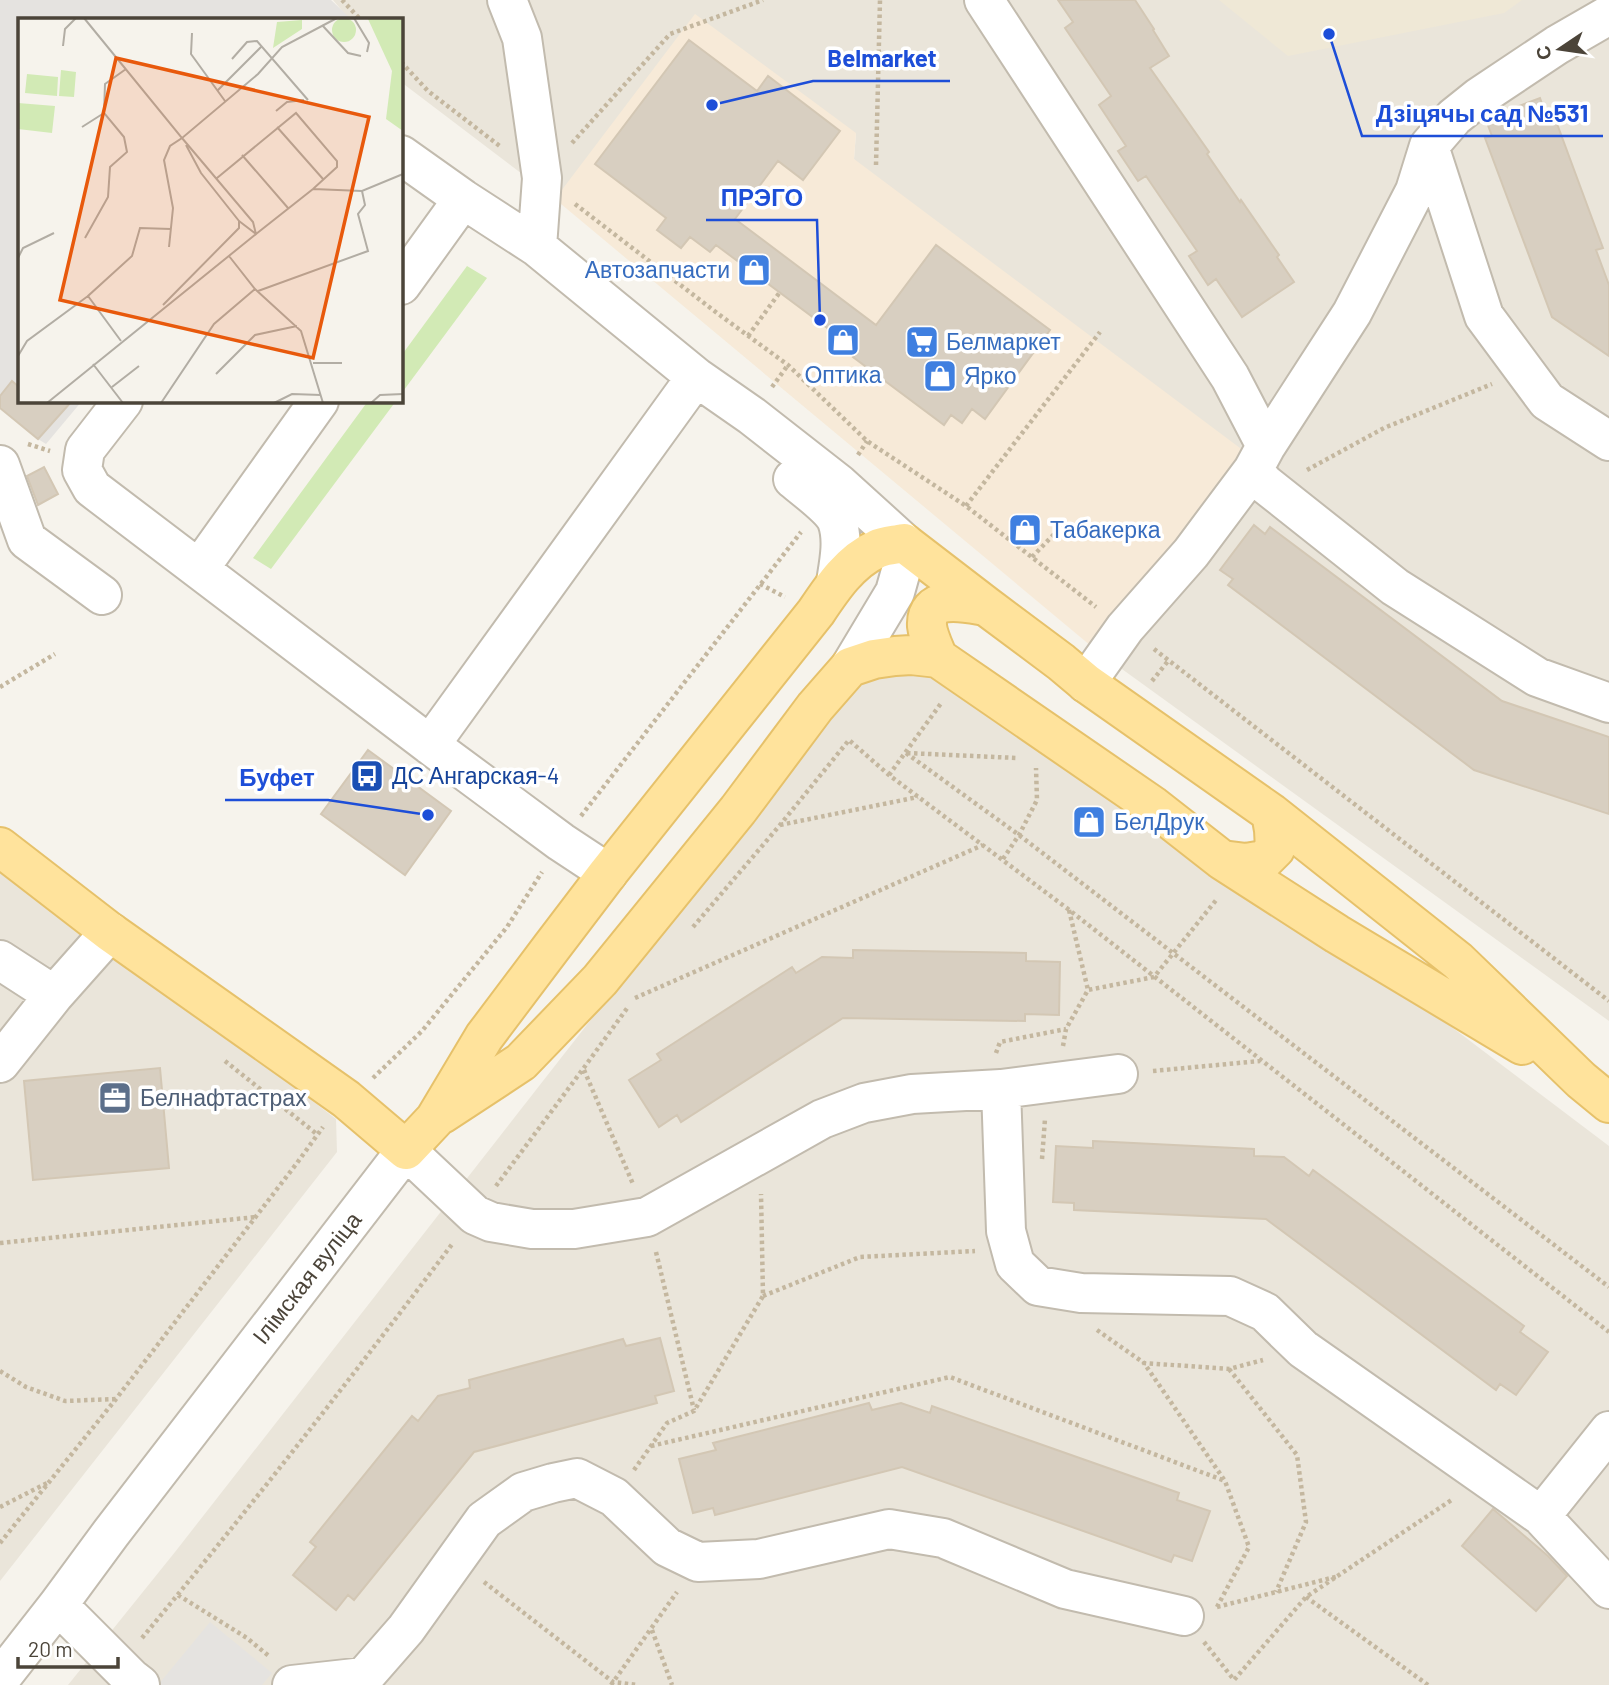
<svg xmlns="http://www.w3.org/2000/svg" width="1609" height="1685" viewBox="0 0 1609 1685" font-family="Barlow,sans-serif">
	<style>
		.residential { fill: #eae5da }
		.commercial { fill: #f7ead8 }
		.education { fill: #efe8d6 }
		.green { fill: #d2eab5 }
		.parking { fill: #e5e3e0 }
		.building { fill: #d8cfc1; stroke: #d3c7b4; stroke-width: 2 }
		.lines { fill: none; stroke-linecap: round; stroke-linejoin: round }
		.minor-casing { stroke: #c2bbae; stroke-width: 42 }
		.major-casing { stroke: #e6c16a; stroke-width: 42 }
		.path { stroke: #c4b79f; stroke-width: 4.5; stroke-dasharray: 3.5 3.5; stroke-linecap: butt }
		.minor { stroke: #fff; stroke-width: 38 }
		.major { stroke: #ffe39c; stroke-width: 38 }
		.labels { text-anchor: middle; stroke-width: 7; stroke-linejoin: round; paint-order: stroke }
		.shop-label { font-size: 23px; fill: #366cbe; stroke: #fff; text-anchor: start }
		.transit-label { font-size: 23px; fill: #164399; stroke: #fff; text-anchor: start }
		.service-label { font-size: 23px; fill: #4e5e75; stroke: #fff; text-anchor: start }
		.street-label { font-size: 23px; fill: #4b4439; stroke: #fff }
		.inset-road { fill: none; stroke: #b2ada4; stroke-width: 2 }
		.view { fill: #e8590c; fill-opacity: 0.15; stroke: #e8590c; stroke-width: 3.5 }
		.inset-edge { fill: none; stroke: #4b4439; stroke-width: 3.5 }
		.leader { fill: none; stroke: #1d4ed8; stroke-width: 2.5 }
		.callout-dot { fill: #1d4ed8; stroke: #fff; stroke-width: 2.5 }
		.callout-label { font-size: 24px; text-anchor: middle; font-weight: bold; fill: #1d4ed8; stroke: #fff; stroke-width: 7; stroke-linejoin: round; paint-order: stroke }
	</style>
	<rect width="100%" height="100%" fill="#f6f3ec"/>
	<path class="residential" d="M333,0h1276v1021l-512,-370 -243,-492 2,-26 -301,66 -154,-117v-63h-52z
		M889,666l46,1 502,349 172,130v539h-1541l107,-133 679,-869z
		M0,862l336,257 1,33 -337,429z"/>
	<path class="commercial" d="M695,14l161,119 -2,26 394,295 -151,197 -542,-452z"/>
	<path class="education" d="M1219,0h303l-18,13 -216,43z"/>
	<path class="green" d="M467,266l20,12 -86,116v-38z
		M368,401h28l-125,168 -18,-11z"/>
	<path class="parking" d="M0,0h331l20,19h-332v382h63l-36,43 -8,-5 -38,-31z
		M210,1622l62,51 -10,12h-104z"/>
	<path class="building" d="M1058,0h77l19,29 -1,1 16,26 -19,12 59,84 -2,2 33,48 1,-2 38,55 -2,2 17,25 -52,35 -26,-38 -8,6 -19,-29 8,-5 -51,-75 -8,5 -20,-30 8,-5 -27,-41 12,-9 -46,-68 8,-6z
		M689,40l68,51 11,-15 72,55 -37,49 -25,-19 -43,58 141,106 60,-80 114,85 -65,89 -13,-10 -10,14 -11,-8 -7,10 -91,-68 5,-6 -142,-106 -6,7 -20,-15 -9,11 -24,-18 9,-12 -71,-54z
		M1540,98l6,17 7,-2 50,135 -7,2 13,35v71l-57,-39 -67,-179 7,-2 -6,-16 2,-2z
		M12,381l7,6v14h53l-34,38 -38,-31v-12z
		M44,467l14,27 -20,11 -11,-29z
		M1254,525l11,9 5,-7 232,174 107,36v77l-135,-44 -246,-185 5,-6 -13,-9z
		M368,750l83,61 -46,64 -84,-61z
		M853,950l173,3v8l34,1 -1,53 -34,-1v7l-182,-3 -162,104 -4,-7 -18,12 -30,-47 32,-20 -4,-6 135,-87 4,6 26,-16 31,1z
		M160,1068l9,100 -136,12 -9,-99z
		M1093,1141l161,8v7l30,1 25,19 4,-6 211,156 -4,6 28,20 -32,43 -16,-11 -4,6 -230,-171 -192,-9v-7l-21,-1 3,-56 37,2z
		M660,1338l14,53 -19,5 2,7 -183,49 -120,148 -6,-5 -12,15 -43,-35 23,-28 -6,-5 102,-126 6,5 20,-25 32,-8 -1,-8 154,-41 3,7z
		M869,1403l3,7 29,-7 29,10 2,-7 247,87 -2,7 33,11 -18,50 -18,-6 -3,7 -269,-95 -187,48 -2,-7 -20,5 -14,-54 37,-9 -3,-7z
		M1493,1509l55,47 19,20 -31,35 -74,-65z"/>
	<g class="lines">
		<defs>
			<path id="minor" d="M507,0l15,38 20,140 -5,69
				M984,0l246,377 36,69
				M1429,146l55,170 63,85 62,40
				M401,155l62,44 74,48 159,130 56,39 87,68 65,59 -2,24 -7,25 -45,75
				M401,285l62,-86
				M123,401l-38,49 -3,20 10,18 338,257 131,97 47,31
				M0,465l27,75 75,55
				M1253,470l12,14 130,103 142,90 72,26
				M793,479c11,9 39,30 44,42 7,19 2,42 -1,61
				M199,569l120,-168
				M1086,683l39,-55 66,-75 62,-83 13,-24 86,-133 63,-122 14,-45 25,-29 25,-20 78,-52 52,-30
				M430,745l266,-368
				M0,960l54,35
				M0,1063l54,-68 56,-63
				M1001,1089l5,142 9,33 23,22 43,7 149,3 35,16 38,37 238,167 68,-85
				M1541,1516l68,73
				M58,1605l73,73 9,7
				M0,1679l58,-74 53,-72 295,-383 69,65 16,7 41,7h42l73,-12 175,-98 42,-16 48,-9 89,-5 117,-15
				M292,1685l72,-8 42,-48 78,-109 39,-28 30,-9 24,-5 37,19 53,50 31,15 61,-3 130,-30 54,9 122,51 119,27"/>
			<path id="major" d="M938,658c-4,-10 -10,-22 -11,-32 -2,-34 40,-23 59,-20
				M0,847l110,85 236,167 60,51 29,-31 49,-82 67,-89 57,-75 208,-261c16,-24 34,-51 61,-63 8,-4 19,-4 27,-6l82,63 75,56 25,21 185,130 187,148 123,119 28,23
				M1222,860l24,3 18,-3 11,-11 -1,-19 -3,-17
				M442,1114l79,-52 79,-82 138,-170 77,-103 35,-40 24,-8 21,-3 16,-1 27,3 215,148 69,54 115,74 185,111"/>
		</defs>
		<use href="#minor" class="minor-casing"/>
		<use href="#major" class="major-casing"/>
		<path class="path" d="M342,0l18,19
			M401,62l27,29 73,56
			M572,143l98,-109 93,-34
			M876,165l4,-165
			M575,204l142,109 71,52 79,76 99,65 130,101
			M748,336l32,-44
			M772,387l16,-22
			M28,444l22,7
			M858,455l9,-14
			M1307,470l77,-42 108,-44
			M966,506l134,-174
			M1032,557l34,-35
			M760,584l25,13
			M1154,649l455,352
			M1152,681l16,-20
			M0,687l55,-33
			M906,753l113,82 590,452
			M907,753l110,5
			M889,775l53,-73
			M581,816l220,-284
			M780,825l138,-28
			M1003,859l16,-24 18,-35 -1,-32
			M1069,910l19,80
			M693,927l87,-102 69,-85 40,35 179,134 541,423
			M635,998l348,-153
			M1063,1046l3,-17 22,-39 66,-13 63,-78
			M996,1053l4,-11 66,-13
			M225,1061l93,74
			M584,1070l49,114
			M1153,1071l107,-10
			M373,1078l49,-47 85,-104 35,-55
			M1042,1159l3,-40
			M496,1186l87,-117 45,-62
			M0,1243l256,-26
			M656,1252l38,158
			M763,1296l97,-39 115,-6
			M1097,1330l47,33
			M1229,1369l68,86 9,67 -30,70
			M0,1371l26,16 39,14 51,-2
			M651,1446l299,-69 275,104
			M634,1470l33,-47 27,-12 69,-115 -2,-102
			M0,1507l49,-25
			M0,1543l116,-144 181,-236 26,-36
			M484,1582l129,100 24,3
			M178,1595l69,43 23,19
			M1306,1597l122,88
			M1217,1607l122,-31
			M1217,1607l32,-60 -24,-66 -81,-118 85,6 34,-9
			M652,1630l20,55
			M142,1638c107,-129 210,-261 311,-395
			M1204,1642l30,38 72,-83 147,-98
			M611,1685l66,-93"/>
		<use href="#minor" class="minor"/>
		<use href="#major" class="major"/>
	</g>
	<defs>
		<symbol id="shop-square" viewBox="-11 -11 22 22"><rect x="-9" y="-9" width="18" height="18" rx="4" fill="#3f7fe0" stroke="#fff"/><path d="M-5-2.5h2.3a2.7 3.5 0 0 1 5.4 0H5L5.5 6h-11ZM-1.5-2.5h3a1.5 2.3 0 0 0-3 0Z" fill="#fff"/></symbol>
		<symbol id="supermarket-square" viewBox="-11 -11 22 22"><rect x="-9" y="-9" width="18" height="18" rx="4" fill="#3f7fe0" stroke="#fff"/><path d="M-6-5.5h2.5l.6 2H6L4.5 2H-2.5L-4.4-4H-6ZM-1.5 3.2a1.3 1.3 0 1 0 .1 0ZM3 3.2a1.3 1.3 0 1 0 .1 0Z" fill="#fff"/></symbol>
		<symbol id="bus-square" viewBox="-11 -11 22 22"><rect x="-9" y="-9" width="18" height="18" rx="4" fill="#1a4fb4" stroke="#fff"/><path d="M-5-6H5V4H4V6H2V4H-2V6H-4V4H-5ZM-3.5-4V0h7V-4ZM-3.5 1.2v1.5H-2V1.2ZM2 1.2v1.5H3.5V1.2Z" fill="#fff"/></symbol>
		<symbol id="office-square" viewBox="-11 -11 22 22"><rect x="-9" y="-9" width="18" height="18" rx="4" fill="#5c6f8a" stroke="#fff"/><path d="M-6-3h4V-5.5h4V-3h4V5H-6ZM-1-4.5V-3h2v-1.5ZM-6 0V1H6V0Z" fill="#fff"/></symbol>
	</defs>
	<g fill-rule="evenodd">
		<use href="#shop-square" x="735" y="251" width="38" height="38"/>
		<use href="#shop-square" x="824" y="321" width="38" height="38"/>
		<use href="#supermarket-square" x="903" y="323" width="38" height="38"/>
		<use href="#shop-square" x="921" y="357" width="38" height="38"/>
		<use href="#shop-square" x="1006" y="511" width="38" height="38"/>
		<use href="#bus-square" x="348" y="757" width="38" height="38"/>
		<use href="#shop-square" x="1070" y="803" width="38" height="38"/>
		<use href="#office-square" x="96" y="1079" width="38" height="38"/>
	</g>
	<g class="labels">
		<g class="shop-label">
			<text x="730" y="278" text-anchor="end">Автозапчасти</text>
			<text x="946" y="350">Белмаркет</text>
			<text x="843" y="383" text-anchor="middle">Оптика</text>
			<text x="964" y="384">Ярко</text>
			<text x="1050" y="538">Табакерка</text>
			<text x="1114" y="830">БелДрук</text>
		</g>
		<g class="transit-label">
			<text x="392" y="784">ДС Ангарская-4</text>
		</g>
		<g class="service-label">
			<text x="140" y="1106">Белнафтастрах</text>
		</g>
		<g class="street-label">
			<text transform="translate(307 1278) rotate(-52)" y="8">Ілімская вуліца</text>
		</g>
	</g>
	<g transform="translate(18 18)">
		<rect width="385" height="385" fill="#f6f3ec"/>
		<path d="M385,0v113l-17,-12 6,-48 -24,-52zM314 12a12 12 0 1 1 24 0a12 12 0 1 1-24 0ZM284,2v9l-29,19 4,-26zM43,52l15,2 -2,25 -15,-1zM9,56l31,3 -1,19 -32,-3zM0,85l37,3 -3,27 -34,-4z" fill="#d2eab5"/>
		<path class="inset-road" d="M66,0l98,120 -12,8 -6,14 9,48 -4,39M336,0l15,25 -2,9M304,7l26,28 13,3M174,15l-1,21 34,47M45,28l2,-17 11,-11M214,41l15,-17 10,-1 51,59M200,72l44,-44M258,93l11,-9 17,-2M64,109l22,-14M259,109l46,52M224,137l46,53M199,160l79,-65 41,48v6l-24,22 -57,45 -17,-13M295,171l49,2 41,-17M67,220l23,-41 2,-30 17,-15 -3,-15 -20,-24 1,-29 21,-15M211,238l26,33 46,42 22,72M0,240l5,-10 31,-15M240,273l110,-40 -10,-37 7,-9 -3,-14M145,287l76,-77v-7l-38,-48 -15,-28M103,323l-33,-45 44,-40 8,-28 31,1M0,338l9,-15 61,-45M295,345h29M75,346l30,39M198,356l39,-39 42,-9M94,369l27,-21M29,385l209,-169 -3,-12 -71,-84 76,-64 24,-27 55,-29M143,385l53,-79 41,-35M256,385l18,-9 29,1M353,385l9,-8 23,-1"/>
		<path class="view" d="M98,40l253,59 -56,241 -253,-58z"/>
		<rect width="385" height="385" class="inset-edge"/>
	</g>
	<path class="leader" d="M712 105L813 81H950M1329 34L1362 136H1603M820 320L817 220H706M428 815L328 800H225"/>
	<g class="callout-dot">
		<circle cx="712" cy="105" r="7"/>
		<circle cx="1329" cy="34" r="7"/>
		<circle cx="820" cy="320" r="7"/>
		<circle cx="428" cy="815" r="7"/>
	</g>
	<g class="callout-label">
		<text x="882" y="67">Belmarket</text>
		<text x="1482" y="122">Дзіцячы сад №531</text>
		<text x="762" y="206">ПРЭГО</text>
		<text x="277" y="786">Буфет</text>
	</g>
	<g transform="translate(1560 49) rotate(257)" stroke="#ffffff" stroke-width="5" paint-order="stroke">
	<path d="M0-5L12 26L0 18L-12 26Z" fill="#4b4439"/>
	<text y="-10" font-size="19" font-weight="bold" text-anchor="middle" fill="#4b4439">С</text>
	</g>
	<path d="M18 1657v10h100v-10" fill="none" stroke="#4b4439" stroke-width="3.5"/>
	<text x="28" y="1657" font-size="21" fill="#4b4439" stroke="#ffffff" stroke-width="5" paint-order="stroke">20 m</text>
</svg>
